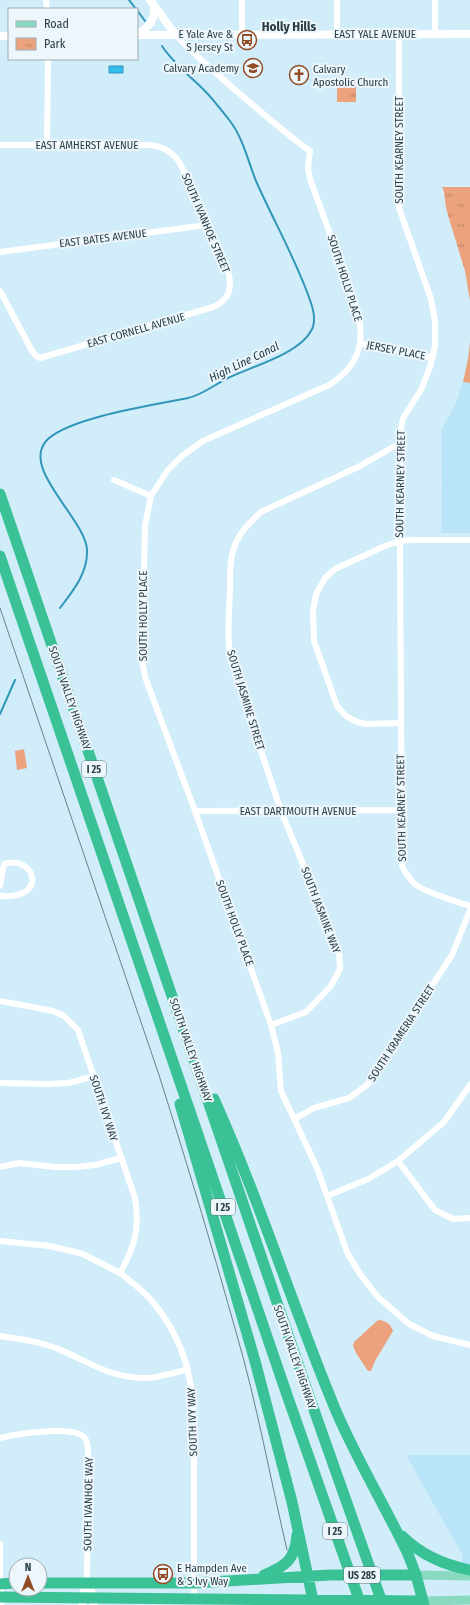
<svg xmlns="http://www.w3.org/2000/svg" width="470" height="1605" viewBox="0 0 470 1605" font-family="'Fira Sans Condensed',sans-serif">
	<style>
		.built { fill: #bae5f9 }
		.green { fill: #eca27d }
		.park { fill: url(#park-tufts) }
		.water { fill: url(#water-ripples); stroke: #3196ba }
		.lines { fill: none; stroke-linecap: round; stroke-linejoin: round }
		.stream { stroke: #3196ba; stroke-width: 2 }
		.street { stroke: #fff; stroke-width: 6 }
		.secondary { stroke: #fff; stroke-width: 8 }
		.primary { stroke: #89dac0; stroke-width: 9 }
		.highway { stroke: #3ac296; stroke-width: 11 }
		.tram { stroke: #6a818a; stroke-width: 1 }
		.labels { text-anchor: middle; stroke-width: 4; stroke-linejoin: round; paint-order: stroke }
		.shield { fill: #edf6fb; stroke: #65757c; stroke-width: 1 }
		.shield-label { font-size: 10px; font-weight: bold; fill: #2b3e46 }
		.poi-label { font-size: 11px; fill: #2b3e46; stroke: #edf6fb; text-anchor: end }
		.street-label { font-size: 11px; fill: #2b3e46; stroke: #edf6fb }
		.water-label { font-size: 12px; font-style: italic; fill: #223e49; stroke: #edf6fb }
		.quarter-label { font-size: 13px; font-weight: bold; fill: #2b3e46; stroke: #edf6fb }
	</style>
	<defs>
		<pattern id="park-tufts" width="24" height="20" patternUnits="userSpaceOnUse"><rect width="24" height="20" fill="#eca27d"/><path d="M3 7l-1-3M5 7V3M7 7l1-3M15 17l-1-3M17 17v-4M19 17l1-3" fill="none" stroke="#bf8568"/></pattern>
		<pattern id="water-ripples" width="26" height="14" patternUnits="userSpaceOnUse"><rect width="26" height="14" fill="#34bcec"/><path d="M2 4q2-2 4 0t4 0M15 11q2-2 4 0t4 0" fill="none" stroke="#2c9ac1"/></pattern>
	</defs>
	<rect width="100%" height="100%" fill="#d1edf9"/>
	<path class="built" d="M463,382l7,1v150h-29l1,-50 -1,-52 15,-28z
		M406,1455h64v110l-8,-2 1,-7z"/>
	<path class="green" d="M24,749l3,19 -10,2 -2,-19z
		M378,1320c7,0 13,4 15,11l-18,30 -4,10h-3l-12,-18 -3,-7 1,-4z"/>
	<path class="park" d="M337,79h19v23h-19z
		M442,187h28v114l-5,-30 -15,-49 -4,-14 -2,-16z
		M470,342v41l-7,-1 5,-23z"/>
	<path class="water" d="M109,66h14v7h-14z"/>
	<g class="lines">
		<path class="stream" d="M129,0l7,9
			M137,10l8,11
			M60,608c13,-17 28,-35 27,-58 -1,-31 -69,-83 -39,-111 24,-22 106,-34 140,-41 14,-3 26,-13 40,-20 22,-11 71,-24 83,-47 5,-8 3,-19 0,-28 -14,-42 -37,-81 -55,-122 -8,-20 -13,-43 -26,-60 -8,-10 -17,-22 -26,-31 -14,-14 -31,-27 -42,-44
			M0,714l15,-34"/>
		<path class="street" d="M46,0l1,9
			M242,0v34
			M435,0v34
			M175,34c18,20 39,37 59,55 25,21 49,43 76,62l-2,17 2,11 46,126c10,34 5,60 -27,80l-126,56 -21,15 -15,15 -16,25 -6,30 -3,134 3,17 50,134 76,214 7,28 3,38 36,77 30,84 13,22 18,23 31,27 24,12 37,9
			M337,34v-34
			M399,34v174l32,91 4,22v25l-5,21 -9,23 -18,28 -2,10 -1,121 2,317c3,6 7,13 13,18 11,9 40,17 55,22
			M0,145h148c16,1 27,8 34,22l46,104c5,17 1,29 -15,36l-173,51 -4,-2 -5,-7 -31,-58
			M47,145l1,-86
			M0,252l207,-27
			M360,343l73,15
			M114,480l37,16
			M400,723l-34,1 -9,-2 -11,-6 -9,-10 -23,-65 -1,-30 3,-17 9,-16 10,-9 50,-23 15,-5 10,-1h60
			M195,811l205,-1
			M0,886l4,-22c30,-10 46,35 -3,32
			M0,1001l53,10 11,5 14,14 57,168c5,30 0,48 -15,75 11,9 23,17 32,28 46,55 42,106 42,172 0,42 0,83 0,125
			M271,1025l35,-13 25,-26 9,-17 -1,-18 -58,-140 -51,-153c-3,-22 -1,-45 0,-67 0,-13 -1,-27 3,-40 4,-16 16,-28 28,-39l99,-46 40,-23
			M0,1083l49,1 20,-1 25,-7
			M294,1119l20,-11 35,-10 18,-13 85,-130 18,-45
			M398,1161l37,49 18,9 17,-1
			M0,1167l19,-4 36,4h21l19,-2 26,-7
			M327,1196l41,-17 30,-18 46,-39 26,-37
			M0,1241l50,5 33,8 37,19
			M0,1336c21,3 43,6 63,15 27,12 45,25 77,27 15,1 33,-5 48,-9
			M0,1438c16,-4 72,-13 84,-1 4,4 4,10 4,15l-1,131
			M0,1544v40"/>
		<path class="secondary" d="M150,0l25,34
			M137,34c13,-7 18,-14 17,-29
			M137,35l333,-1
			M0,36h9
			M87,1583l7,14v8
			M0,1605v-21
			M82,1605v-8l5,-14"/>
		<path class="primary" d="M416,1575l54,1
			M423,1601l47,-1"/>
		<path class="highway" d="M0,494l308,899 75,212
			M0,556l287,839 74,210
			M214,1099c46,102 79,209 122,312 21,49 49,95 72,143l8,21 8,30
			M180,1104l75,257 37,141 22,103
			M402,1536c19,19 42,29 68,34
			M264,1575c22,-9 31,-15 33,-40
			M40,1583h154l136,-8h86
			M0,1584l16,-1
			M0,1597l423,4"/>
		<path class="tram" d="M0,608l159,467c27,85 53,171 77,257 21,72 34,145 51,218"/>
	</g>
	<defs>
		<symbol id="bus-ring" viewBox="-11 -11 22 22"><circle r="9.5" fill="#edf6fb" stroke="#934c26" stroke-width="1.5"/><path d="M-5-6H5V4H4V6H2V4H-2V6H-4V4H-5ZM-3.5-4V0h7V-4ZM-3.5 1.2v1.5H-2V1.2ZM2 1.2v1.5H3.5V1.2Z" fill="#934c26"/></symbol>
		<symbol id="school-ring" viewBox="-11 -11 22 22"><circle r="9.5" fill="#edf6fb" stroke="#934c26" stroke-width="1.5"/><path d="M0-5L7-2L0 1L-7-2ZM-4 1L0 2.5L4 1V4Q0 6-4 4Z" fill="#934c26"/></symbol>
		<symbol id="church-ring" viewBox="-11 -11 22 22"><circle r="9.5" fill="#edf6fb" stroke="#934c26" stroke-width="1.5"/><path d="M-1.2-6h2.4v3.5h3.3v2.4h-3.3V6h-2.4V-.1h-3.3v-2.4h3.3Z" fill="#934c26"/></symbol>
	</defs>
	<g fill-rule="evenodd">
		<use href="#bus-ring" x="236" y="29" width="22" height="22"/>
		<use href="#school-ring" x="242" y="57" width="22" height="22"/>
		<use href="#church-ring" x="288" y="64" width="22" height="22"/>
		<use href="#bus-ring" x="152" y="1563" width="22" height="22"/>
	</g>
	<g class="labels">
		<g class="shield">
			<rect x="82" y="761" width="24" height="16" rx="3"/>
			<rect x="211" y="1199" width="24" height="16" rx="3"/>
			<rect x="323" y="1523" width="24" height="16" rx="3"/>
			<rect x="344" y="1567" width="36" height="16" rx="3"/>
		</g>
		<g class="shield-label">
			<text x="94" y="773">I 25</text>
			<text x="223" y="1211">I 25</text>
			<text x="335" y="1535">I 25</text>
			<text x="362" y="1579">US 285</text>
		</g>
		<g class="poi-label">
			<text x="233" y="38">E Yale Ave &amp;<tspan x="233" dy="13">S Jersey St</tspan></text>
			<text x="239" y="72">Calvary Academy</text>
			<text x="313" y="73" text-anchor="start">Calvary<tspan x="313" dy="13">Apostolic Church</tspan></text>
			<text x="177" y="1572" text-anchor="start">E Hampden Ave<tspan x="177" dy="13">&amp; S Ivy Way</tspan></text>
		</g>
		<g class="street-label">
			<text x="375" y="38">EAST YALE AVENUE</text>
			<text x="87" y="149">EAST AMHERST AVENUE</text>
			<text transform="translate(399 150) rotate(-90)" y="4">SOUTH KEARNEY STREET</text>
			<text transform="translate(206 223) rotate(67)" y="4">SOUTH IVANHOE STREET</text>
			<text transform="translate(103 238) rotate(-7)" y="4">EAST BATES AVENUE</text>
			<text transform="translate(345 278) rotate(72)" y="4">SOUTH HOLLY PLACE</text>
			<text transform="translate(136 330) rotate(-16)" y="4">EAST CORNELL AVENUE</text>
			<text transform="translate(396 350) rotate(11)" y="4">JERSEY PLACE</text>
			<text transform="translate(400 484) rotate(-89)" y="4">SOUTH KEARNEY STREET</text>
			<text transform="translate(143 616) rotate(-90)" y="4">SOUTH HOLLY PLACE</text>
			<text transform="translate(70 698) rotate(71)" y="4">SOUTH VALLEY HIGHWAY</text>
			<text transform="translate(246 700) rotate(73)" y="4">SOUTH JASMINE STREET</text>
			<text transform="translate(401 808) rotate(-91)" y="4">SOUTH KEARNEY STREET</text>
			<text x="298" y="815">EAST DARTMOUTH AVENUE</text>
			<text transform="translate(321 910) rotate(69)" y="4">SOUTH JASMINE WAY</text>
			<text transform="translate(235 923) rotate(70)" y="4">SOUTH HOLLY PLACE</text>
			<text transform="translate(401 1033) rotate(-57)" y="4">SOUTH KRAMERIA STREET</text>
			<text transform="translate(191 1050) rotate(71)" y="4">SOUTH VALLEY HIGHWAY</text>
			<text transform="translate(104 1108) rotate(72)" y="4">SOUTH IVY WAY</text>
			<text transform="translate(295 1357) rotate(71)" y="4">SOUTH VALLEY HIGHWAY</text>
			<text transform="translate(192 1422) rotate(-92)" y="4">SOUTH IVY WAY</text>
			<text transform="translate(88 1504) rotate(-89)" y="4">SOUTH IVANHOE WAY</text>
		</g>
		<g class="water-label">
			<text transform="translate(244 362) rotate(-26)" y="4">High Line Canal</text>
		</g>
		<g class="quarter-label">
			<text x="289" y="31">Holly Hills</text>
		</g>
	</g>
	<rect x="8" y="8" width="130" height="52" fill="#edf6fb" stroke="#9facb3"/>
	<rect x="16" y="21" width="20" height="6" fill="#89dac0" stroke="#9facb3"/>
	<text x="44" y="28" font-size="12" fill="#2b3e46">Road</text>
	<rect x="16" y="38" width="20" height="12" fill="url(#park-tufts)" stroke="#9facb3"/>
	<text x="44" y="48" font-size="12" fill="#2b3e46">Park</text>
	<g transform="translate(28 1577)"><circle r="19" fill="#edf6fb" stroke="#9facb3"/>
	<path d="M0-3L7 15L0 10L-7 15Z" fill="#934c26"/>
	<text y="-6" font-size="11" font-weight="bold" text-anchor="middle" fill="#2b3e46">N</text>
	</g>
</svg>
